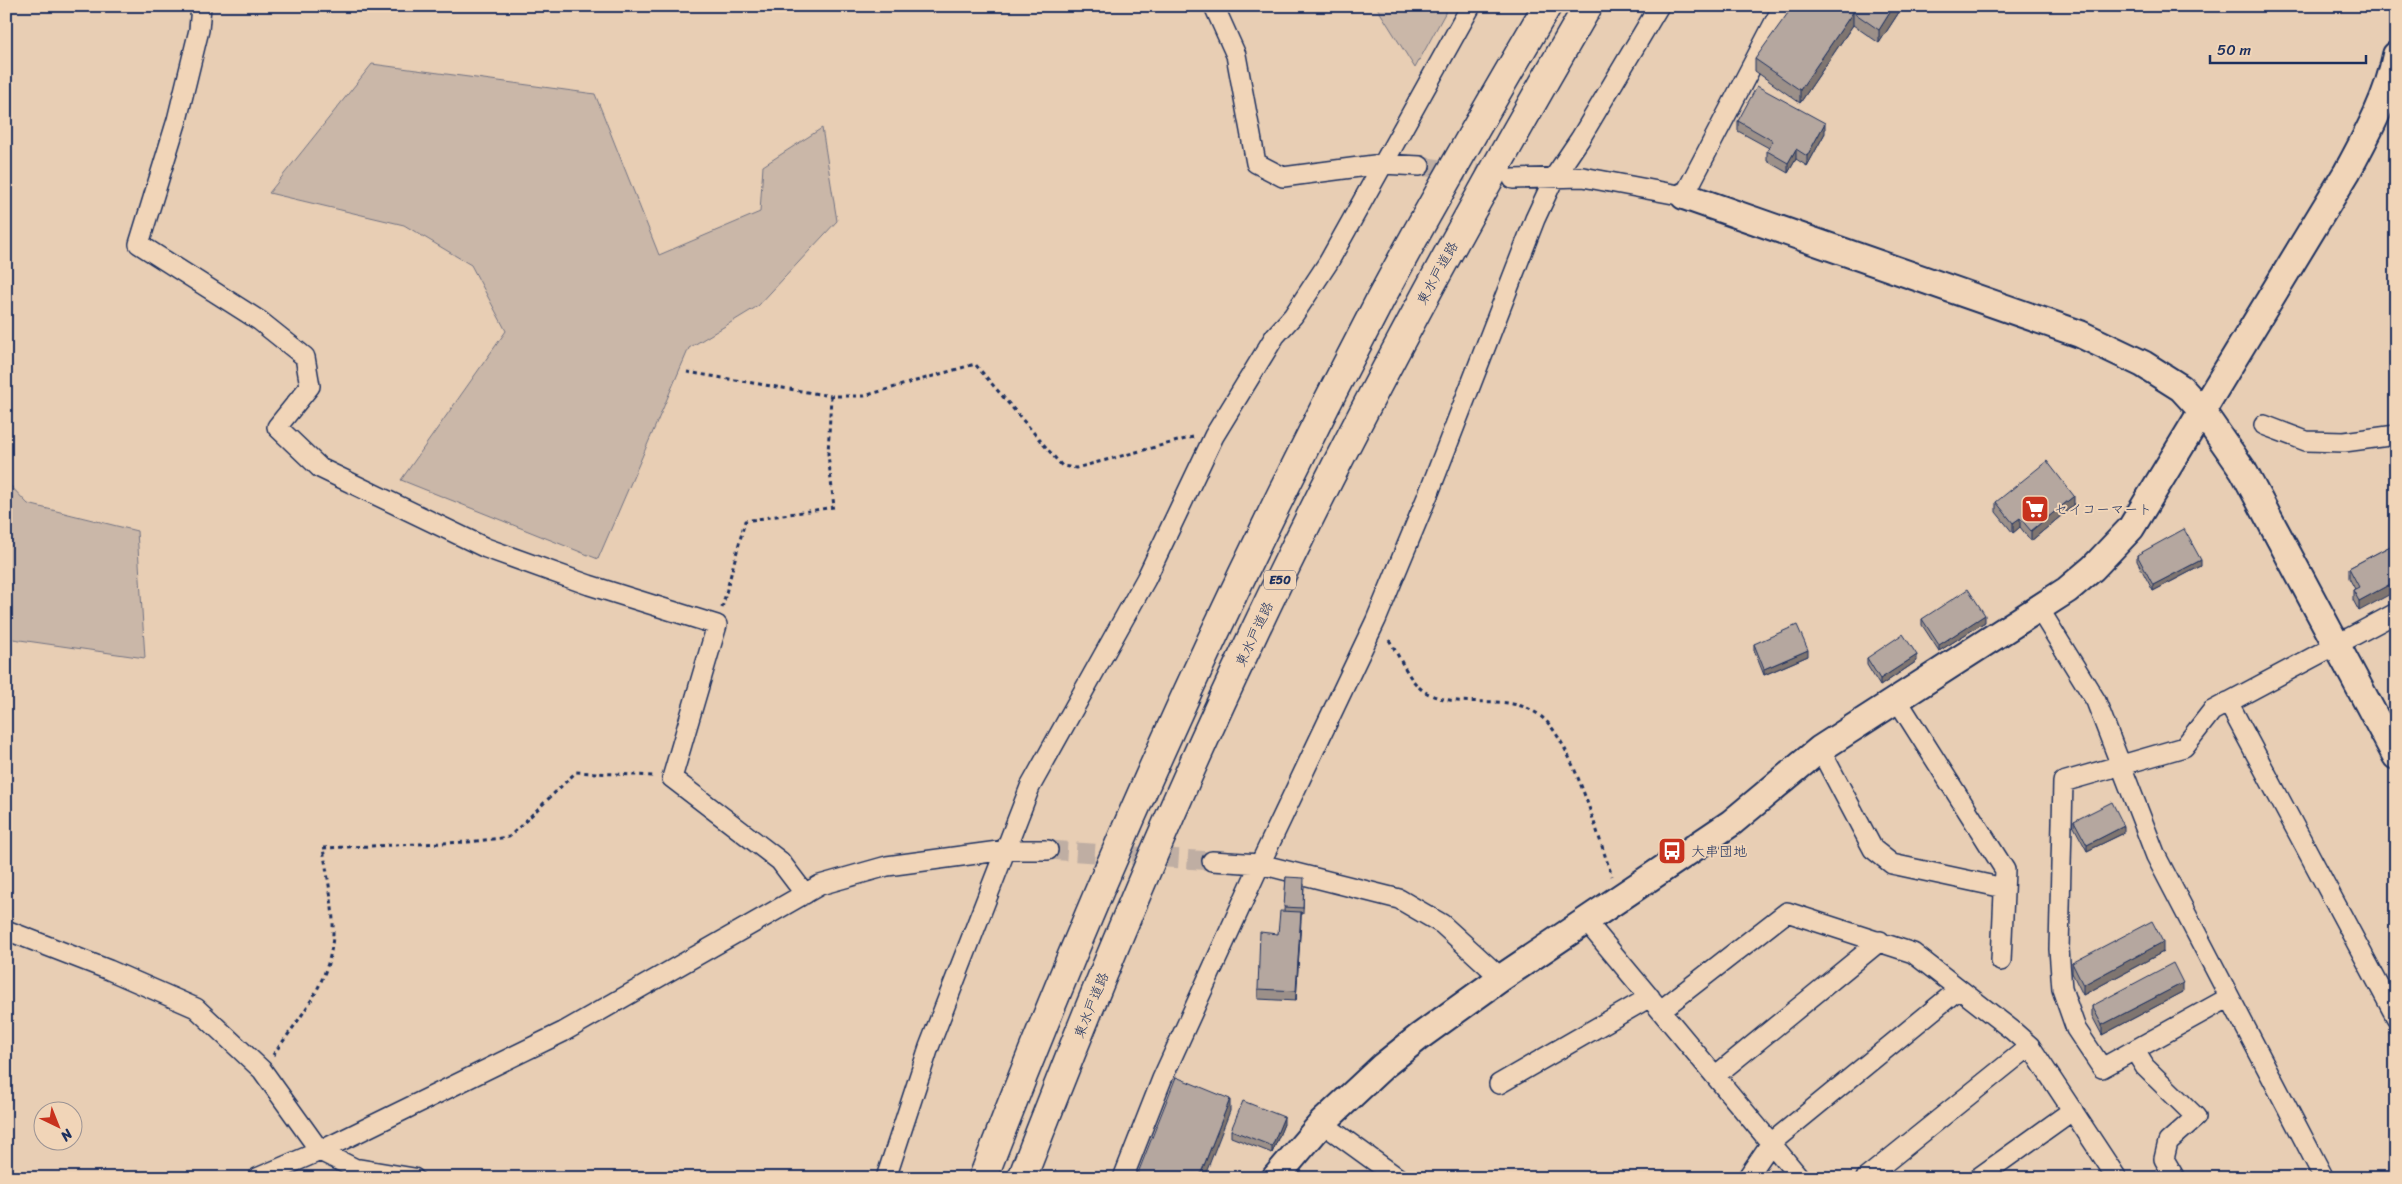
<svg xmlns="http://www.w3.org/2000/svg" width="2402" height="1184" viewBox="0 0 2402 1184" font-family="Sriracha,'Klee One',sans-serif">
	<style>
		.green { fill: #cab7a8; stroke: #727383 }
		.lines { fill: none; stroke-linecap: round; stroke-linejoin: round }
		.street-tunnel { stroke: #bfaea3; stroke-width: 19; stroke-dasharray: 19 9; stroke-linecap: butt }
		.street-casing { stroke: #1b2f5e; stroke-width: 22 }
		.secondary-casing { stroke: #1b2f5e; stroke-width: 30 }
		.highway-casing { stroke: #1b2f5e; stroke-width: 31 }
		.path { stroke: #1b2f5e; stroke-width: 3; stroke-dasharray: 4 4; stroke-linecap: butt }
		.street { stroke: #f1d5b8; stroke-width: 19 }
		.secondary { stroke: #f1d5b8; stroke-width: 26 }
		.highway { stroke: #f1d5b8; stroke-width: 28 }
		.wall { fill: #9c9089; stroke: #1b2f5e }
		.shaded-wall { fill: #7f756f; stroke: #1b2f5e }
		.building { fill: #b5a79f; stroke: #1b2f5e }
		.labels { text-anchor: middle; stroke-width: 4; stroke-linejoin: round; paint-order: stroke }
		.shield { fill: #f1d5b8; stroke: #5b6179; stroke-width: 1 }
		.shield-label { font-size: 12px; font-weight: bold; fill: #1b2f5e }
		.street-label { font-size: 14px; fill: #1b2f5e; stroke: #f1d5b8 }
		.poi-label { font-size: 14px; fill: #1b2f5e; stroke: #f1d5b8; text-anchor: start }
	</style>
	<rect width="100%" height="100%" fill="#e8ceb4"/>
	<filter id="ink" filterUnits="userSpaceOnUse"><feTurbulence type="fractalNoise" baseFrequency=".02" numOctaves="2"/><feDisplacementMap in="SourceGraphic" scale="10" xChannelSelector="R" yChannelSelector="G"/><feConvolveMatrix kernelMatrix="1 2 1 2 8 2 1 2 1" color-interpolation-filters="sRGB"/></filter>
	<g filter="url(#ink)">
		<path class="green" d="M1376,6h73l-34,62z
			M372,64l223,30 64,161 101,-43 3,-46 59,-38 15,93 -79,85 -69,42 -91,211 -197,-79 105,-149 -35,-66 -67,-40 -135,-32z
			M6,481l22,23 109,27 8,127 -139,-20z"/>
		<g class="lines">
			<path class="street-tunnel" d="M1420,166l81,11
				M1048,850l164,11"/>
			<defs>
				<path id="street" d="M201,6l-2,24 -22,90 -38,124 121,77 45,36 5,29 -33,41 43,41 166,80 103,37 128,40 -45,153 108,83 25,33
					M1214,6l22,49 20,108 27,14 99,-13 38,2
					M1513,179l70,-2 101,19 99,-190
					M2264,425l42,16 38,1 52,-7
					M2038,607l58,94 60,155 168,322
					M1896,698l109,172 -4,91
					M2228,702l168,315
					M1820,749l53,100 19,15 112,24
					M1212,861l48,3 139,35 43,25 59,54
					M1586,921l214,257
					M6,930l103,40 87,38 66,62 58,81 34,17 60,10
					M2228,998l-126,70 -26,-39 -14,-40 -3,-40 4,-167 121,-35 28,-36 184,-98
					M1661,1010l126,-98 126,41 99,77 18,16 87,132
					M2135,1051l10,16 51,50 -28,25 -4,17 11,19
					M1715,1076l165,-135
					M1499,1084l151,-87
					M1322,1123l76,55
					M257,1178l63,-27 243,-119 257,-147 67,-19 119,-16h42
					M886,1178l43,-131 101,-260 116,-208 68,-143 61,-100 18,-20 35,-53 143,-257
					M1123,1178l39,-99 98,-215 116,-244 54,-130 105,-271 20,-43 25,-37 79,-133
					M1747,1178l24,-35 188,-154
					M1866,1178l164,-132
					M1978,1178l95,-68"/>
				<path id="secondary" d="M1684,196l396,138 63,30 38,24 21,23 41,59 153,286
					M1275,1178l47,-55 61,-57 36,-29 82,-59 230,-155 89,-74 247,-159 26,-22 38,-40 216,-356c20,-37 41,-75 49,-117"/>
				<path id="highway" d="M983,1178c115,-300 247,-592 396,-876 53,-100 111,-198 168,-296
					M1022,1178c70,-181 144,-361 228,-537 102,-217 217,-427 338,-635"/>
			</defs>
			<use href="#street" class="street-casing"/>
			<use href="#secondary" class="secondary-casing"/>
			<use href="#highway" class="highway-casing"/>
			<path class="path" d="M687,372l144,24h33l111,-32 87,102 14,2 117,-31
				M722,608l23,-87 89,-14 -6,-53 3,-58
				M1389,640c11,16 21,46 40,54 37,18 86,-7 119,29 28,32 49,111 64,153
				M273,1055c26,-36 59,-75 60,-122 1,-27 -6,-57 -10,-85l145,-6 41,-5 67,-65 78,4"/>
			<use href="#street" class="street"/>
			<use href="#secondary" class="secondary"/>
			<use href="#highway" class="highway"/>
		</g>
		<path class="wall" d="M1903,6l-24,37 -26,-18 -53,78 -45,-32v-12l59,-51z
			M1738,121l87,12 -18,33 -11,-7 -8,14 -21,-12v-10l2,-3 -31,-17z
			M1996,502l78,3 -43,36 -11,-14 -7,6 -17,-21z
			M2396,543l-37,68 -6,-11v-10l2,-1 -6,-11v-10z
			M2137,555l64,11 -48,25 -16,-30z
			M1922,619l63,3 -46,29 -17,-26z
			M1754,644l54,12 -44,19 -10,-25z
			M1867,658l50,3 -37,25 -13,-21z
			M2074,821l50,12 -37,18 -13,-24z
			M1286,877l18,7 -1,30h-2l-5,87 -38,-2v-10l20,-55 6,-23z
			M2163,952l-80,43 -11,-22v-10z
			M2183,992l-81,43 -10,-19v-10z
			M1284,1124l-12,29 -41,-16v-7z"/>
		<path class="shaded-wall" d="M1894,6h9l-24,37v-13z
			M1853,12v13l-53,78v-13z
			M1825,123v10l-18,33v-10z
			M1796,149v10l-8,14v-10z
			M2074,496v9l-43,36v-10z
			M2020,518v9l-7,6v-10z
			M2201,560v6l-48,25v-6z
			M2396,581v10l-37,20v-10z
			M1985,615v7l-46,29v-6z
			M1808,650v6l-44,19v-6z
			M1917,655v6l-37,25v-7z
			M2124,826v7l-37,18v-6z
			M1301,912v9l-5,80v-10z
			M2163,942v10l-80,43v-10z
			M2183,983v9l-81,43v-10z
			M1230,1099v12l-26,67h-5z
			M1284,1117v7l-12,29v-7z"/>
		<path class="building" d="M1793,6h18l3,2 1,-2h79l-15,24 -26,-18 -53,78 -45,-31z
			M1757,86l68,37 -18,33 -11,-7 -8,14 -21,-12 6,-10 -35,-20z
			M2047,461l27,35 -43,35 -11,-13 -7,5 -17,-21z
			M2184,529l17,31 -48,25 -16,-30z
			M2396,543v38l-37,20 -6,-11 6,-3 -10,-19z
			M1968,589l17,26 -46,30 -17,-26z
			M1797,625l11,25 -44,19 -10,-25z
			M1903,634l14,21 -37,24 -13,-21z
			M2112,802l12,24 -37,19 -13,-24z
			M1286,877l18,1 -1,30 -19,-1z
			M1280,911l21,1 -5,79 -38,-2 2,-57 18,2z
			M2152,921l11,21 -80,43 -11,-22z
			M2173,963l10,20 -81,42 -10,-19z
			M1176,1077l54,22 -31,79h-63z
			M1243,1101l41,16 -12,29 -41,-16z"/>
	</g>
	<defs>
		<symbol id="supermarket-square" viewBox="-11 -11 22 22"><rect x="-9" y="-9" width="18" height="18" rx="4" fill="#c8321e" stroke="#f1d5b8"/><path d="M-6-5.5h2.5l.6 2H6L4.5 2H-2.5L-4.4-4H-6ZM-1.5 3.2a1.3 1.3 0 1 0 .1 0ZM3 3.2a1.3 1.3 0 1 0 .1 0Z" fill="#fff"/></symbol>
		<symbol id="bus-square" viewBox="-11 -11 22 22"><rect x="-9" y="-9" width="18" height="18" rx="4" fill="#c8321e" stroke="#f1d5b8"/><path d="M-5-6H5V4H4V6H2V4H-2V6H-4V4H-5ZM-3.5-4V0h7V-4ZM-3.5 1.2v1.5H-2V1.2ZM2 1.2v1.5H3.5V1.2Z" fill="#fff"/></symbol>
	</defs>
	<g fill-rule="evenodd">
		<use href="#supermarket-square" x="2019" y="493" width="32" height="32"/>
		<use href="#bus-square" x="1656" y="835" width="32" height="32"/>
	</g>
	<g class="labels">
		<rect class="shield" x="1264" y="570.5" width="32" height="19" rx="4"/>
		<g class="shield-label">
			<text x="1280" y="584">E50</text>
		</g>
		<g class="street-label">
			<text transform="translate(1437 273) rotate(-61)" y="5">東水戸道路</text>
			<text transform="translate(1254 634) rotate(-65)" y="5">東水戸道路</text>
			<text transform="translate(1091 1005) rotate(-68)" y="5">東水戸道路</text>
		</g>
		<g class="poi-label">
			<text x="2054" y="514">セイコーマート</text>
			<text x="1691" y="856">大串団地</text>
		</g>
	</g>
	<rect width="2402" height="1184" fill="none" stroke="#f1d5b8" stroke-width="25"/>
	<rect x="12" y="12" width="2377" height="1159" fill="none" stroke="#1b2f5e" stroke-width="2" filter="url(#ink)"/>
	<g transform="translate(58 1126) rotate(137)"><circle r="24" fill="#f1d5b8" stroke="#9b9394"/>
	<path d="M0-4L9 19L0 12L-9 19Z" fill="#c8321e"/>
	<text y="-8" font-size="14" font-weight="bold" text-anchor="middle" fill="#1b2f5e">N</text>
	</g>
	<path d="M2210 55v8h156v-8" fill="none" stroke="#1b2f5e" stroke-width="2.5"/>
	<text x="2217" y="55" font-size="15" fill="#1b2f5e" stroke="#f1d5b8" stroke-width="4" paint-order="stroke">50 m</text>
</svg>
